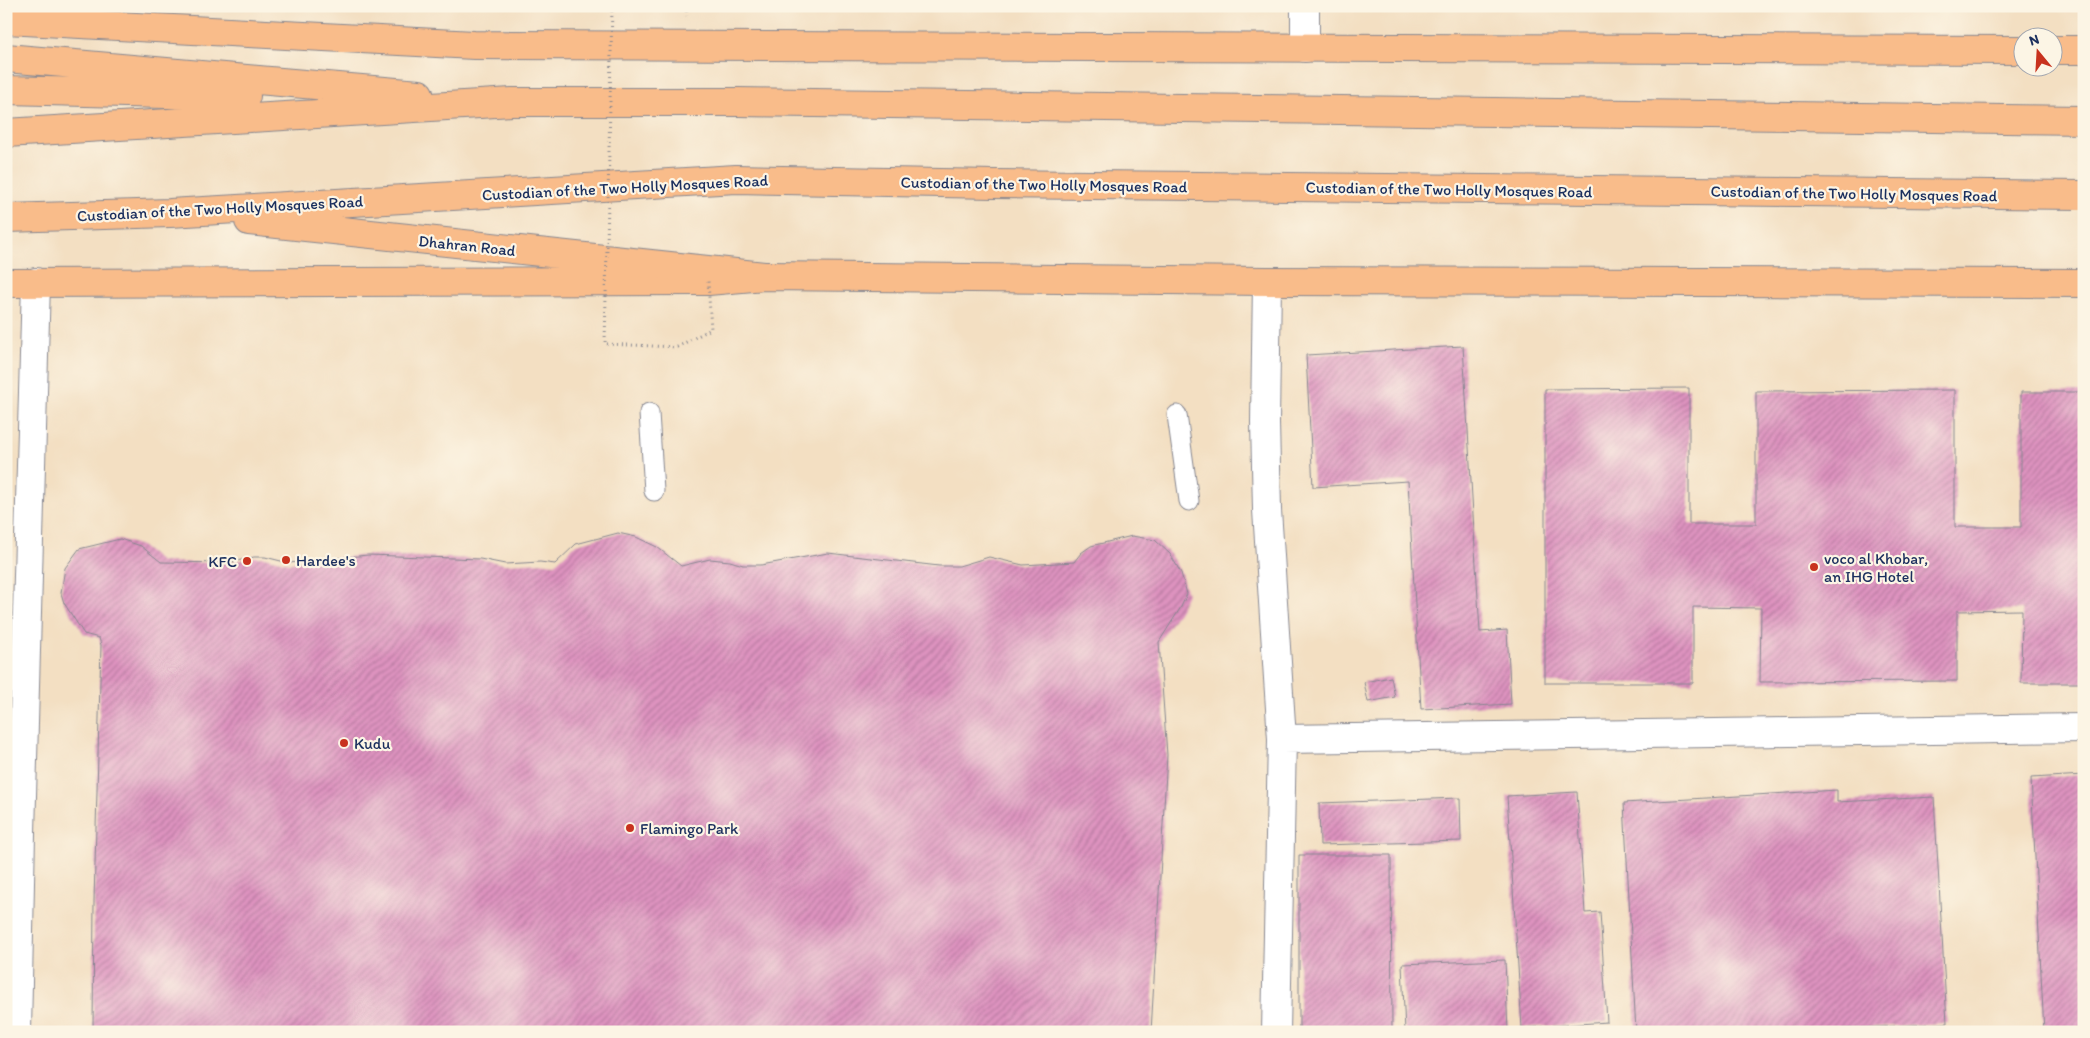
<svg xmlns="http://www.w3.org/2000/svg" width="2090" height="1038" viewBox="0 0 2090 1038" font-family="Itim,sans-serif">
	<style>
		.building { fill: url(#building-hatch) }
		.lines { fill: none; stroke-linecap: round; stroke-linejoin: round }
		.service-casing { stroke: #878790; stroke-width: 21 }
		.minor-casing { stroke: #878790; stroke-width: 30 }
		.primary-casing { stroke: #878790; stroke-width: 30 }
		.motorway-casing { stroke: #878790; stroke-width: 30 }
		.path { stroke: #878790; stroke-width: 3; stroke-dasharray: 1 4; stroke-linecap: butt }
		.service { stroke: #fff; stroke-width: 19 }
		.minor { stroke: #fff; stroke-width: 28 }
		.primary { stroke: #f9bc8a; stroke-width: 28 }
		.motorway { stroke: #f9bc8a; stroke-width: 28 }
		.path-bridge { stroke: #878790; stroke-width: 3; stroke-dasharray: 1 4; stroke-linecap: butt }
		.poi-dot { fill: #c8321e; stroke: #fcf5e5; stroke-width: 2 }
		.labels { text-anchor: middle; stroke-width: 4.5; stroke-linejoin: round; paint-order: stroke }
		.street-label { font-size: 16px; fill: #1b2f5e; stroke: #fcf5e5 }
		.poi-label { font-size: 16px; fill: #1b2f5e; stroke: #fcf5e5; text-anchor: start }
	</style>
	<defs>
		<pattern id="building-hatch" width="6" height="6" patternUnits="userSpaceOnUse" patternTransform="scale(1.25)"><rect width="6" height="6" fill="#de93bf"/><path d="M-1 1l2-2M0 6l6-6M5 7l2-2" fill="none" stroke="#b3789e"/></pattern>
	</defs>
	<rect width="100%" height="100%" fill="#fcf5e5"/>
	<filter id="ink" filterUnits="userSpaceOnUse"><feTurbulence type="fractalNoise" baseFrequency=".02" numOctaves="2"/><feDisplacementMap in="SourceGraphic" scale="10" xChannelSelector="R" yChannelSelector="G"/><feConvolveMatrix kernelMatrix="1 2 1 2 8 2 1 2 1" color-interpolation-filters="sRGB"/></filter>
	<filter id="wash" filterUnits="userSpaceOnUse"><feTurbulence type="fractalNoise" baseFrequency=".0096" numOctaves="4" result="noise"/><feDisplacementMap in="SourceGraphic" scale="20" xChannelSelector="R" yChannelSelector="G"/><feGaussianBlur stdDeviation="1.12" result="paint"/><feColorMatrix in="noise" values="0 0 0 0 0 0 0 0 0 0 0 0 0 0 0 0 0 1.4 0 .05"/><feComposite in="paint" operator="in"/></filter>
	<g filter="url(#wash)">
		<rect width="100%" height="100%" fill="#f3dfc2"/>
		<g id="blocks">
			<path class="building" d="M1463,346l17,286 27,-2 4,74 -90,5 -13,-228 -95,6 -7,-132z
				M1689,388v136h67v-133l199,-1v137h66v-135h63v291h-63l1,-73 -65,1v70l-197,1 1,-74 -68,-1v76h-148v-294z
				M618,533l18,4 21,10 24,19 29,-7 20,2 13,4h18l67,-12 111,13h20l30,-9 34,8 51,-3 7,-9 10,-7 41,-10 23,4 15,14 11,19 6,21 -6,13 -22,35 8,113 -16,277h-1058l1,-131 7,-256 -2,-7 -15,-4 -20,-31 -3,-10 4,-25 14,-19 41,-10 21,7 20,16 67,1 26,-6h11l24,6 79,-8 112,4 25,5 35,-2 15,2 21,-20z
				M1391,677l4,20 -27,5 -4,-20z
				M2084,775v257h-40l-13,-254z
				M1837,790v12l97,-5 13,226 -157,9h-154l-12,-229z
				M1577,792l8,121 15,-1 7,110 -85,6 -15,-232z
				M1460,798l1,43 -141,4 -1,-42z
				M1299,855h92l1,177h-93z
				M1505,960l3,72h-103l-3,-68z"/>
		</g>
	</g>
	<g filter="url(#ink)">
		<use href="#blocks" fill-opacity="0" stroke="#878790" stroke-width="1"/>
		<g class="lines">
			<defs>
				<path id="service" d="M649,413l5,78
					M1177,415l12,86"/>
				<path id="minor" d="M1305,48v-42
					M1267,281l-2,141 2,88 15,229 -6,293
					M1282,739l802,-11
					M17,1032l4,-199 15,-551"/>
				<path id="primary" d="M6,20l468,25 1548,5
					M2052,50h32
					M6,283l702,-2 56,-5 503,5 817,2"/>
				<path id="motorway" d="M6,58l413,36
					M6,90l240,6
					M6,133l506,-31h226l1346,18
					M6,218l164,-5 566,-34 258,5 1090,11
					M249,221l515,55"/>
			</defs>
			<use href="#service" class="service-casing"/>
			<use href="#minor" class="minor-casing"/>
			<use href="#primary" class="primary-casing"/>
			<use href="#motorway" class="motorway-casing"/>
			<path class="path" d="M686,6l1,10"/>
			<use href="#service" class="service"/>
			<use href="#minor" class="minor"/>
			<use href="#primary" class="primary"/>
			<use href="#motorway" class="motorway"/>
			<path class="path-bridge" d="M612,6l-7,338 72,3 34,-18 -3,-48"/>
		</g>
	</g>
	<g class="poi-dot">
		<circle cx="286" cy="560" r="5"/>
		<circle cx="247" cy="561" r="5"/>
		<circle cx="1814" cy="567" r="5"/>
		<circle cx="344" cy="743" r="5"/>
		<circle cx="630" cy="828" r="5"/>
	</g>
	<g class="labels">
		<g class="street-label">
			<text transform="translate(1044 184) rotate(1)" y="6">Custodian of the Two Holly Mosques Road</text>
			<text transform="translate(625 187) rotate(-3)" y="6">Custodian of the Two Holly Mosques Road</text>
			<text transform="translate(1449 189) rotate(1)" y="6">Custodian of the Two Holly Mosques Road</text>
			<text transform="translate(1854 193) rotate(1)" y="6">Custodian of the Two Holly Mosques Road</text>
			<text transform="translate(220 208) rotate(-3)" y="6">Custodian of the Two Holly Mosques Road</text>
			<text transform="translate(467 245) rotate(6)" y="6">Dhahran Road</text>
		</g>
		<g class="poi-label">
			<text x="1824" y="564">voco al Khobar,<tspan x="1824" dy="18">an IHG Hotel</tspan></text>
			<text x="296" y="566">Hardee's</text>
			<text x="237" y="567" text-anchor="end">KFC</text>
			<text x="354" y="749">Kudu</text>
			<text x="640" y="834">Flamingo Park</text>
		</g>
	</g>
	<rect width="2090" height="1038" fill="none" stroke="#fcf5e5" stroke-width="25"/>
	<g transform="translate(2038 52) rotate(342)"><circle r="24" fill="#fcf5e5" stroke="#a2a6af"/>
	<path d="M0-4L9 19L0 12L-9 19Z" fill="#c8321e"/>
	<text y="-8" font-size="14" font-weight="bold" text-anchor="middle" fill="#1b2f5e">N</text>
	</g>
</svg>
